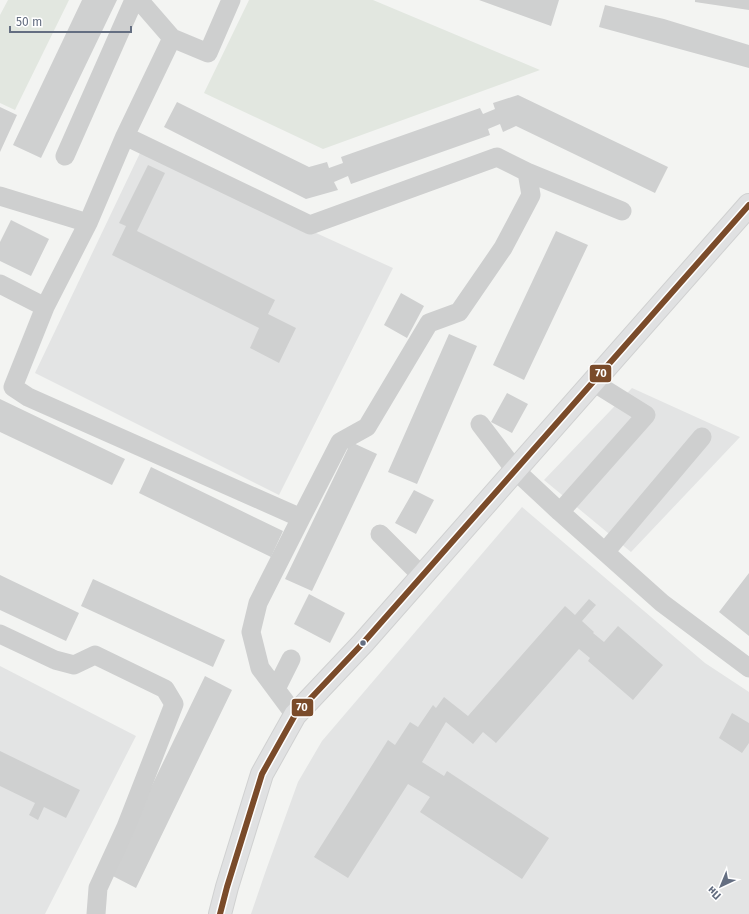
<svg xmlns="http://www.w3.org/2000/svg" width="749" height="914" viewBox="0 0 749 914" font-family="'Fira Sans',sans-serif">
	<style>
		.built { fill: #e3e4e4 }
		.green { fill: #e2e7e0 }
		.building { fill: #cfd0d0 }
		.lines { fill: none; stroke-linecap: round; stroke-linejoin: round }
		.major-casing { stroke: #d0d1d1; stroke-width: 24 }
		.minor { stroke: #cecfcf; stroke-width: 19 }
		.major { stroke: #e0e1e2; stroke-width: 22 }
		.bus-1-casing { stroke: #fff; stroke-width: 9 }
		.bus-1 { stroke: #7a4b2a; stroke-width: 6 }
		.bus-dot { fill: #646e81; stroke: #fff; stroke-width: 1.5 }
		.line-badge { stroke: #fff; stroke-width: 1.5 }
		.badge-label { font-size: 11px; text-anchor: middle; font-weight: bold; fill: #fff }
	</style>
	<rect width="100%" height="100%" fill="#f3f4f2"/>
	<path class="built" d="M140,153l253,115 -114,227 -244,-122z
		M632,388l108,49 -109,115 -87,-72z
		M522,507l183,156 44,29v222h-498l14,-41 33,-91 24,-41z
		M0,666l136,70 -91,178h-45z"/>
	<path class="green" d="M8,0h61l-54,110 -15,-7v-88z
		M249,0h124l167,70 -217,79 -119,-56z"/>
	<path class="building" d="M82,0h35l-76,158 -28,-13z
		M479,0h80l-8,26z
		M695,0h54v10l-54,-8z
		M605,5l59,14 85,26v23l-150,-41z
		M518,95l150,72 -13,26 -139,-67 -13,6 -3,-8 -12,5 2,6 -139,49 -3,-8 -14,6 4,8 -32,9 -142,-72 13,-25 132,65 18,-5 2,6 14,-5 -2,-6 139,-49 3,6 12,-5 -2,-6z
		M0,107l17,8 -17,37z
		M148,165l17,8 -28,58 138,69 -7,14 28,14 -17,35 -29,-15 9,-20 -147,-73 14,-29 -7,-3z
		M11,220l38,19 -18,37 -31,-15v-19z
		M556,231l32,14 -64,135 -31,-15z
		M401,293l23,13 -17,32 -23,-13z
		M449,334l28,12 -60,138 -29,-12z
		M507,393l21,11 -16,29 -21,-11z
		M0,399l125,60 -13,26 -112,-53z
		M351,442l26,12 -65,137 -27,-12z
		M151,467l132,64 -12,26 -132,-64z
		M414,490l20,10 -18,34 -21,-11z
		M749,573v63l-30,-24z
		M0,575l79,38 -13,28 -66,-31z
		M93,579l132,61 -12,27 -132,-61z
		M309,594l36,19 -15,30 -36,-19z
		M589,599l7,6 -14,16 12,11 -1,1 11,9 14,-16 45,39 -30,35 -45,-39 2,-3 -11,-9 -83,94 -13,-11 -10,12 -27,-22 -24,40 22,14 3,-5 102,67 -27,41 -102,-67 10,-15 -22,-13 -60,94 -34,-21 74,-117 7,5 15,-23 8,5 15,-22 3,3 8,-11 24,19 97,-110 10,9z
		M205,676l27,14 -96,198 -27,-14z
		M732,713l17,10v20l-7,10 -23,-15z
		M0,751l80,39 -14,28 -22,-11 -6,13 -9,-5 6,-12 -35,-17z"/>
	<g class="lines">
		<defs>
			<path id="major" d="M220,914l7,-27 35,-113 33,-59 68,-72 386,-438"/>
		</defs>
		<use href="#major" class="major-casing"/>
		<path class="minor" d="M139,0l33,38 36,15 23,-53
			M125,136l185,89 187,-68 30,15 4,23 -28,53 -44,64 -30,11 -62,104 -27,15 -39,76
			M65,156l69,-156
			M527,172l95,39
			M0,196l88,27 -43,84 -32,80 15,10 273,121 -43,85 -7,29 9,36 35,47
			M88,223l37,-87 47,-98
			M0,284l45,23
			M480,424l35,46 45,42 102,91 87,65
			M560,512l86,-97 -53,-33
			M380,534l42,42
			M605,552l97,-115
			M0,634l55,26 19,5 21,-10 70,34 9,15 -48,123 -28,61 -2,26
			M276,689l15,-30"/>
		<use href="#major" class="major"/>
		<defs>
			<path id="bus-1" d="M220,914l7,-27 35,-113 33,-59 68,-72 386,-438"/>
		</defs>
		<use href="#bus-1" class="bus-1-casing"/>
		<use href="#bus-1" class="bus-1"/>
	</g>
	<circle class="bus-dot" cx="363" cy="643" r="3.5"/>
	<g class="line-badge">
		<rect x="589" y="364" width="23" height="19" rx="4" fill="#7a4b2a"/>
		<rect x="291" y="698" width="23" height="19" rx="4" fill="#7a4b2a"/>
	</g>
	<g class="badge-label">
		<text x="601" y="377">70</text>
		<text x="302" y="711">70</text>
	</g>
	<g transform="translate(721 886) rotate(224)" stroke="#ffffff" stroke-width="3" paint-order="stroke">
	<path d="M0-3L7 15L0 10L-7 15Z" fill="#646e81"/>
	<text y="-6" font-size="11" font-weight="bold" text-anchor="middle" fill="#646e81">Пн</text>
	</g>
	<path d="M10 26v6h121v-6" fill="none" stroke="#646e81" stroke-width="2"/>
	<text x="16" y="26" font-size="12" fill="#646e81" stroke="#ffffff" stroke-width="3" paint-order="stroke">50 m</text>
</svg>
